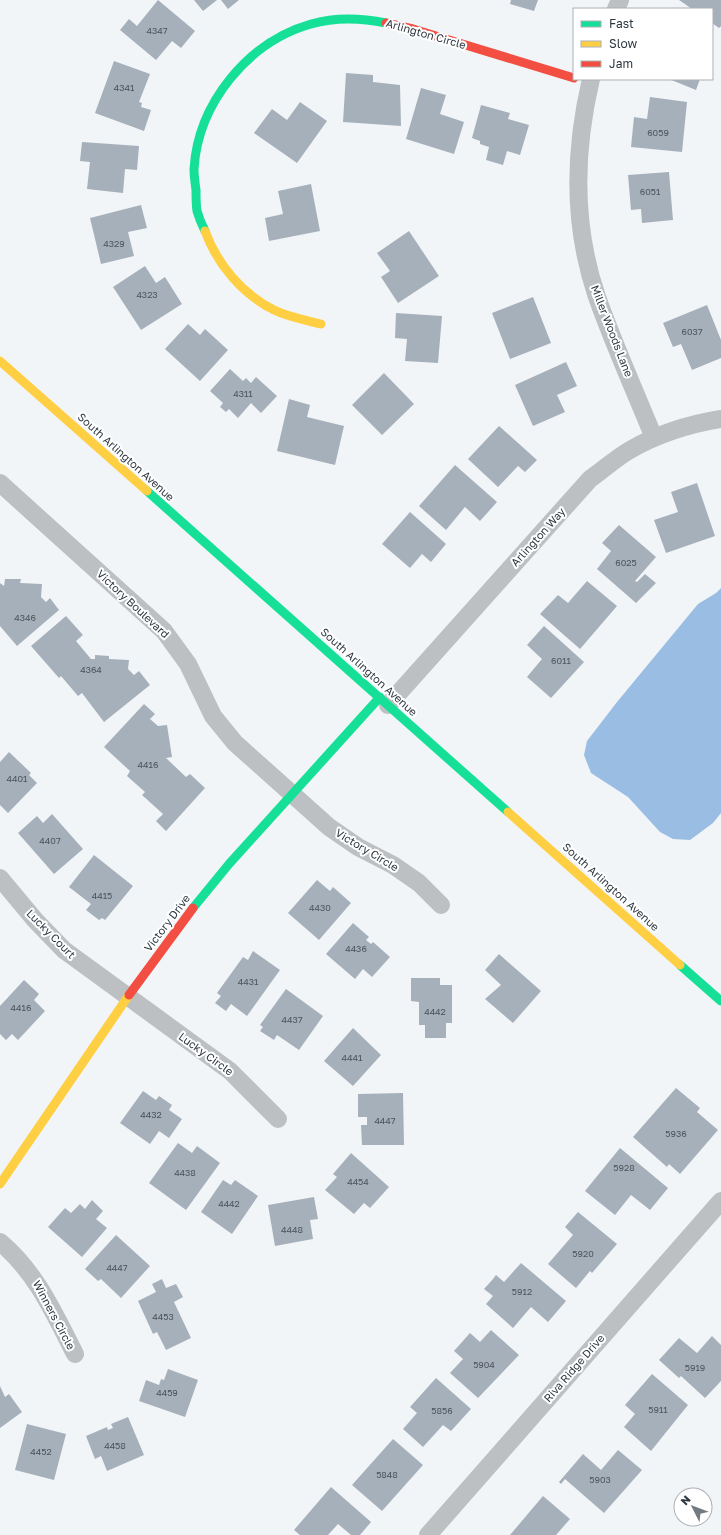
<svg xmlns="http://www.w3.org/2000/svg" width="721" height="1535" viewBox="0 0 721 1535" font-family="'Golos Text',sans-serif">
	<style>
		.water { fill: #9abee3 }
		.building { fill: #a6b0ba }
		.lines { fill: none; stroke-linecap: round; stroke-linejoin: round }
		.street { stroke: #bdc0c3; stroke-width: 18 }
		.fast { stroke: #16e098; stroke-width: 9 }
		.slow { stroke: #ffcf43; stroke-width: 9 }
		.jam { stroke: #f24e42; stroke-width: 9 }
		.labels { text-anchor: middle; stroke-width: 4; stroke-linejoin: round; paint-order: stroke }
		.number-label { font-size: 9px; fill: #4c555e }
		.street-label { font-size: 11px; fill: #2e3740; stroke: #fff }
	</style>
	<rect width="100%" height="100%" fill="#f2f5f8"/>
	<path class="water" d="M721,588v225l-8,10 -23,17 -17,-1 -13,-7 -32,-35 -37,-24 -7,-18 3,-14 30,-39 81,-98 18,-11z"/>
	<path class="building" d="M158,0l37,31 -14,17 -9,-7 -16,19 -36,-30 9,-11 8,7z
		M194,0h23l-14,11z
		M221,0h18l-11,9z
		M511,0h27l-4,11 -24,-7z
		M679,0h42v26l-2,2 -7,-5v-14h-20z
		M114,61l36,13 -11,28 3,1 -1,4 10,3 -7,21 -49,-18z
		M346,73l27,2v7l27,3 1,41 -58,-4z
		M669,79h31l-4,11z
		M421,88l25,7 -6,19 24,8 -10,32 -48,-15z
		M650,97l37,5 -5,50 -51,-5 3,-30 13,2z
		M300,102l27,19 -30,42 -43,-30 18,-24 15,11z
		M481,105l29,8 -2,6 21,6 -9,30 -13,-4 -4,14 -17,-5 3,-13 -9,-3v-3l-8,-3z
		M82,142l57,4 -2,24 -12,-1 -2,24 -36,-4 3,-27 -10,-1z
		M669,172l4,48 -31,3 -1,-14 -10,1 -3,-35z
		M311,184l9,47 -51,10 -4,-23 18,-4 -5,-23z
		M141,205l6,23 -19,4 6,24 -33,8 -11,-46z
		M409,231l30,45 -41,27 -17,-26 9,-6 -13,-18z
		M145,266l11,17 9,-6 17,27 -41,26 -28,-43z
		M533,297l18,46 -41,16 -18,-46z
		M707,305l14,35v18l-29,12 -11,-26 -8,3 -10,-24z
		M396,313l46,3 -4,47 -33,-2 2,-22 -12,-1z
		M188,324l12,11 5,-6 23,21 -28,31 -35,-32z
		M566,362l11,24 -20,9 8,17 -32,14 -18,-41z
		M230,369l13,12 3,-3 5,5 5,-6 21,19 -16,17 -10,-10 -13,15 -9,-9 -3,3 -6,-5 3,-4 -13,-12z
		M384,373l30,31 -32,31 -30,-30z
		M289,399l21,6 -3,12 37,9 -9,39 -58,-14z
		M499,426l38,34 -12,12 -7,-6 -20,21 -30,-28z
		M455,465l42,37 -17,19 -15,-14 -19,23 -27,-24z
		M697,483l18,53 -49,17 -12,-33 24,-8 -7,-20z
		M410,512l36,32 -15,18 -9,-8 -12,14 -28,-24z
		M619,525l37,32 -21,24 2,1 8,-8 11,9 -20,20 -39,-34 14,-18 -9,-8z
		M5,579h16l-1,4 22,1 -1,13 5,5 4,-4 9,12 -42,36 -17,-20v-43l4,3z
		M587,581l30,25 -37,43 -40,-35 18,-19 10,8z
		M66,616l17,19 -7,6 15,18h4v-4l14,1v3l20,1 -1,9 6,6 5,-4 11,14 -46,37 -22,-29 -4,3 -17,-20 -2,2 -28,-32z
		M544,626l40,36 -33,36 -24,-21 15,-18 -15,-14z
		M144,704l11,10 -5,5 8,7 9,-1 5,32 -6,1 20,19 4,-3 15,14 -39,43 -10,-10 7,-7 -21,-19 3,-3 -18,-16 3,-5 -26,-24z
		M9,752l22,21 -2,2 8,8 -29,30 -8,-8v-43z
		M52,814l31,35 -29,25 -36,-41 19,-17 6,7z
		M94,855l39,31 -28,34 -3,-2 -3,2 -13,-10 5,-6 -22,-17z
		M317,880l13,11 3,-4 18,16 -32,37 -31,-27z
		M353,923l16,14 -3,3 5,4 2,-2 17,15 -18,20 -9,-8 -8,10 -29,-25z
		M253,951l27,19 -33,46 -16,-12 -5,7 -11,-8 6,-7 -4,-3 26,-36 5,3z
		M499,954l42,37 -28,32 -28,-24 16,-14 -16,-15z
		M411,978h29v7h12v38h-6v15h-21v-13h-6v-23l-8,-1z
		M24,980l15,14 -5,6 11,11 -27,29 -6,-6 -6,6 -6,-6v-28z
		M286,989l37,27 -24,34 -22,-15 -3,5 -14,-9 3,-4 -3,-2z
		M353,1028l28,27 -28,31 -29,-25z
		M676,1088l24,20 -3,4 21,18 -38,44 -11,-10 -2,3 -34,-30z
		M143,1091l13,9 3,-4 13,9 -3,5 13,9 -13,19 -10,-7 -9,13 -30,-21z
		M403,1093l1,52h-42l-1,-20h6v-8h-9v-23z
		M178,1143l14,10 5,-7 23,17 -34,47 -37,-27z
		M620,1148l48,40 -18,22 -19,-15 -16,20 -30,-24z
		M351,1153l38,34 -19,21 -6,-5 -10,11 -29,-24 12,-13 -4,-3z
		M223,1180l8,5 4,-5 23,16 -26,38 -31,-22z
		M314,1197l4,22 -8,1 3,19 -38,7 -7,-41z
		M92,1200l11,11 -7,8 11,9 -25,29 -34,-30 17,-19 6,5 9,-9 5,5z
		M578,1212l39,32 -25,29 -2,-2 -14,17 -28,-24 25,-29 -8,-8z
		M116,1235l34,31 -29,32 -20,-19 -3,2 -13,-12z
		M521,1263l45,38 -18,21 -17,-15 -18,21 -27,-24 7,-8 -9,-7 9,-10 3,-4 8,7z
		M162,1279l4,9 10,-4 7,13 -9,5 17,36 -25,12 -9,-18 -4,2 -15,-33 18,-9 -4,-8z
		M491,1330l28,25 -41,43 -28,-25 13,-14 -9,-8 16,-18 10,9z
		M712,1336l9,9v36l-16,17 -24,-22 -2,2 -20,-18 20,-22 18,15z
		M168,1369l30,11 -13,37 -46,-16 7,-21 13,5 2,-6 3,1z
		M652,1374l36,31 -37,46 -27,-24 11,-13 -10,-9z
		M436,1378l35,31 -20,22 -8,-6 -20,22 -20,-18 14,-16 -7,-6z
		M0,1386l5,11 4,-3 13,18 -22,16z
		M128,1417l16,38 -37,16 -6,-15 -6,3 -9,-23 21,-9 1,3 5,-2 -2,-4z
		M27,1424l39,10 -12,46 -39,-10z
		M393,1439l30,26 -41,46 -30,-26z
		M618,1450l24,20 -38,43 -39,-34 -4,5 -2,-2 24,-28 18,16z
		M331,1487l40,35 -11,13h-9l-13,-11 -10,11h-28l-6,-5z
		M543,1496l27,23 -14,16h-46z"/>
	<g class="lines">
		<path class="street" d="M616,9l4,-9
			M591,79c-17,72 -18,148 6,218 17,48 38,94 57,141
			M0,483l164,148 24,33 25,52 22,27 94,84 29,20 35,18 26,18 22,22
			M388,705l202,-226c13,-9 26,-21 40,-29 28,-16 60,-26 91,-31
			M0,878l35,42 29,30 166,121 48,48
			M0,1242c36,30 54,71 75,112
			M428,1535l293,-334"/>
		<path class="fast" d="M205,231c-3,-6 -6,-13 -8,-20 -1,-6 -1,-14 -1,-21 -1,-7 -2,-14 -2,-21 4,-66 54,-127 117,-145 24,-7 51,-6 75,-1
			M147,491l361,321
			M193,908l36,-44 151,-167
			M680,965l41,36"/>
		<path class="slow" d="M205,231c12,33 37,63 69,79 14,7 32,10 47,14
			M0,361l147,130
			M508,812l172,153
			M0,1184l129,-189"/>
		<path class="jam" d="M386,23l27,6 161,49
			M129,995l64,-87"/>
	</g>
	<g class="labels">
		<g class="number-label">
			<text x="157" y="34">4347</text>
			<text x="124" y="91">4341</text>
			<text x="658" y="136">6059</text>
			<text x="650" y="195">6051</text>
			<text x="114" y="247">4329</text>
			<text x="147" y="298">4323</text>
			<text x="692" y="335">6037</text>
			<text x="243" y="397">4311</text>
			<text x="626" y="566">6025</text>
			<text x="25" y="621">4346</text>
			<text x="561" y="664">6011</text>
			<text x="91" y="673">4364</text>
			<text x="148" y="768">4416</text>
			<text x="17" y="782">4401</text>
			<text x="50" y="844">4407</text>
			<text x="102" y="899">4415</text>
			<text x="320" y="911">4430</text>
			<text x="356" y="952">4436</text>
			<text x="248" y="985">4431</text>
			<text x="21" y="1011">4416</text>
			<text x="435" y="1015">4442</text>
			<text x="292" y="1023">4437</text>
			<text x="352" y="1061">4441</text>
			<text x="151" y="1118">4432</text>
			<text x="385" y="1124">4447</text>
			<text x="676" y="1137">5936</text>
			<text x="624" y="1171">5928</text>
			<text x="185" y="1176">4438</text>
			<text x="358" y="1185">4454</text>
			<text x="229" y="1207">4442</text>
			<text x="292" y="1233">4448</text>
			<text x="583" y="1257">5920</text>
			<text x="117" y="1271">4447</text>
			<text x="522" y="1295">5912</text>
			<text x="163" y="1320">4453</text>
			<text x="484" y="1368">5904</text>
			<text x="695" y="1371">5919</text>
			<text x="167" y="1396">4459</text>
			<text x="658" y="1413">5911</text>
			<text x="442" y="1414">5856</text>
			<text x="115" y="1449">4458</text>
			<text x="41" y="1455">4452</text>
			<text x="387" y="1478">5848</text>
			<text x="600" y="1483">5903</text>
		</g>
		<g class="street-label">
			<text transform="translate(426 34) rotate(16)" y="4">Arlington Circle</text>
			<text transform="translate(612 331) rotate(69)" y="4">Miller Woods Lane</text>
			<text transform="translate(126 457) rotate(42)" y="4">South Arlington Avenue</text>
			<text transform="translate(538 537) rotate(-48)" y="4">Arlington Way</text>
			<text transform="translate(133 604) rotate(43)" y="4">Victory Boulevard</text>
			<text transform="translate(369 672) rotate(42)" y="4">South Arlington Avenue</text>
			<text transform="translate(367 850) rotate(31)" y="4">Victory Circle</text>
			<text transform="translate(611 887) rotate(42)" y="4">South Arlington Avenue</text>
			<text transform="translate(167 923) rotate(-53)" y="4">Victory Drive</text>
			<text transform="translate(51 934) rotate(45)" y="4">Lucky Court</text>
			<text transform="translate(206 1054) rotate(36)" y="4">Lucky Circle</text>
			<text transform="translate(54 1315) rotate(62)" y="4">Winners Circle</text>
			<text transform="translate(574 1368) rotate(-49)" y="4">Riva Ridge Drive</text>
		</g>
	</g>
	<rect x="573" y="8" width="140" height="72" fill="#ffffff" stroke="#abafb3"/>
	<rect x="581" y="21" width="20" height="6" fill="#16e098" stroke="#abafb3"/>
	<text x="609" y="28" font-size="12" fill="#2e3740">Fast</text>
	<rect x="581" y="41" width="20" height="6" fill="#ffcf43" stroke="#abafb3"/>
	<text x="609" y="48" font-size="12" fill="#2e3740">Slow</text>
	<rect x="581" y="61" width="20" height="6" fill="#f24e42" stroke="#abafb3"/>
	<text x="609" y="68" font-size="12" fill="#2e3740">Jam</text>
	<g transform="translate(693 1507) rotate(312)"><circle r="19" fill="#ffffff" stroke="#abafb3"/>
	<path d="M0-3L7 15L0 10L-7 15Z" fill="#737a80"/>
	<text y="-6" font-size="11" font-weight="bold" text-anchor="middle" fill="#2e3740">N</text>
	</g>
</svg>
